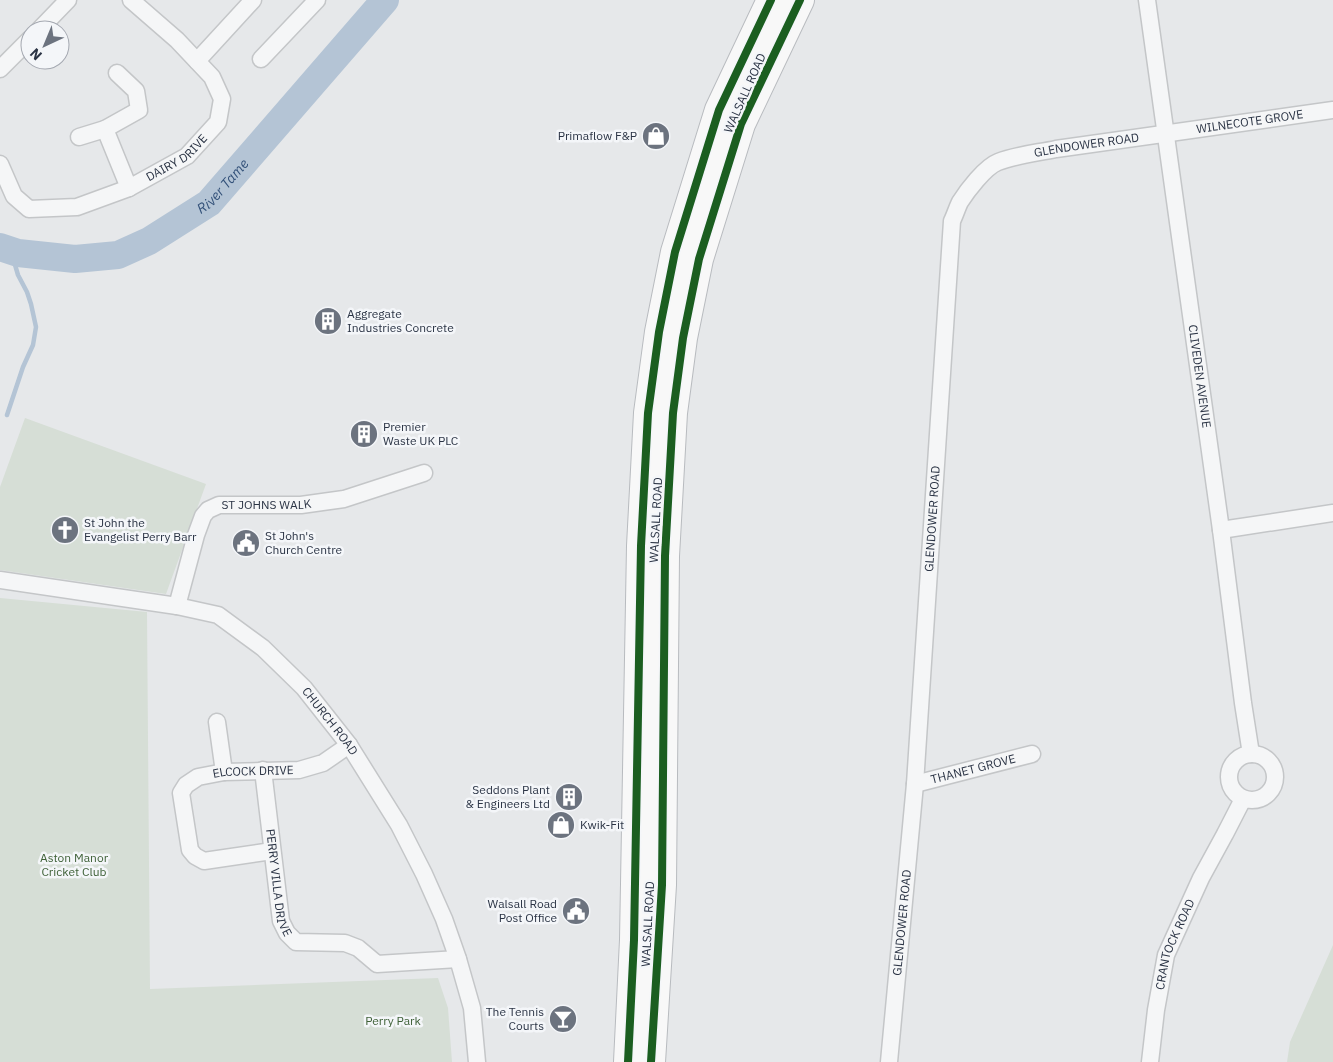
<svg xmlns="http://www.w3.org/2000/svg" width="1333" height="1062" viewBox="0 0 1333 1062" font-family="'IBM Plex Sans',sans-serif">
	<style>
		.green { fill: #d6ded6 }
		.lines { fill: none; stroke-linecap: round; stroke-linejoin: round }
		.stream { stroke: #b4c4d5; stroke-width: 4.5 }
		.river { stroke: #b4c4d5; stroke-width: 28 }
		.street-casing { stroke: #c4c6c8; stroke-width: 19 }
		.highway-casing { stroke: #b8bbbf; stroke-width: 30 }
		.street { stroke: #f5f6f7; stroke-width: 16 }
		.highway { stroke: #f8f8f8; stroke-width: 28 }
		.cycleway-casing { stroke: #f4f6f9; stroke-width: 11 }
		.cycleway { stroke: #1b5e20; stroke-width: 8 }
		.labels { text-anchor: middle; stroke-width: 5; stroke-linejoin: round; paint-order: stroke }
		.street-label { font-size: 12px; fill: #2b3445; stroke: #f4f6f9 }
		.poi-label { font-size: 12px; fill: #2b3445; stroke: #f4f6f9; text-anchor: start }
		.park-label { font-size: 12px; fill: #3f6138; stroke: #f4f6f9 }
		.water-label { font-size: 14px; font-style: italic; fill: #34527a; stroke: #f4f6f9 }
	</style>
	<rect width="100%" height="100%" fill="#e6e8ea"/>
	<path class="green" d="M25,418l181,66 -40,110 -166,-24v-83z
		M0,598l147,14 3,377 288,-11 10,30 4,54h-452z
		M1333,945v117h-46l3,-20z"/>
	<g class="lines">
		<path class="stream" d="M7,415l16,-48 10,-22 3,-18 -5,-23 -4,-12 -9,-17 -7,-24"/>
		<path class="river" id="s1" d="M0,247l18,6 57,6 43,-4 31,-14 60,-38 176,-203"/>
		<defs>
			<g id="street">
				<path id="s2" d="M1147,0l74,530 22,173 8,51"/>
				<path d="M39,30l29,-30"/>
				<path d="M261,59l56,-59"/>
				<path d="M197,61l56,-61"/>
				<path d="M0,69l30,-30"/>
				<path d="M117,73l19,18 3,19 -34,19 24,59"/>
				<path d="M79,137l26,-8"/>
				<path id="s3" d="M0,164l14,32 15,13 48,-2 52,-19 58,-32 31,-34 4,-23 -10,-22 -35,-37 -46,-40"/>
				<path d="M1221,530l112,-17"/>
				<path id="s4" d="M0,580l177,26 41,9 45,33 41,40 45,57 50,80 25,49 20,45 14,40 14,49 5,54"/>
				<path id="s5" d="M177,606l19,-71 7,-19 5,-6 11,-5h82l43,-6 80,-26"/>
				<path d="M217,722l7,50"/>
				<circle cx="1252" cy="777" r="23"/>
				<path id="s6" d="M263,770l18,151 6,12 9,9 49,1 13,5 19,16 81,-5"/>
				<path id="s7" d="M915,784l117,-30"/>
				<path id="s8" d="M272,851l-68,10 -9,-5 -5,-6 -9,-57 5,-8 12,-8 26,-5 75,-2 24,-7 26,-18"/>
				<path id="s9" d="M889,1062l26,-278 37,-563c3,-6 5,-13 8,-19 7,-11 25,-35 38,-40 18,-7 39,-9 58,-13l277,-39"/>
				<path id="s10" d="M1150,1062l6,-52 10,-55 35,-77 24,-44 18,-35"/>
			</g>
			<path id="highway" d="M628,1062l6,-122 7,-394 7,-133 11,-81 16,-80 44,-142 52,-110
				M651,1062l11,-177 3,-329 8,-143 10,-75 16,-79 42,-135 59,-124"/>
		</defs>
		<use href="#street" class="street-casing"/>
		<use href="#highway" class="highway-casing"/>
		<use href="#street" class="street"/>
		<use href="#highway" class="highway"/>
		<defs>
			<path id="cycleway" d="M628,1062l6,-122 7,-394 7,-133 11,-81 16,-80 44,-142 52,-110
				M651,1062l11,-177 3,-329 8,-143 10,-75 16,-79 42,-135 59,-124"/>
		</defs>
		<use href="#cycleway" class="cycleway-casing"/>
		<use href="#cycleway" class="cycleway"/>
	</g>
	<defs>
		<symbol id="shop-disc" viewBox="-11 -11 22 22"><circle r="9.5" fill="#6c737f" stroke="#f4f6f9"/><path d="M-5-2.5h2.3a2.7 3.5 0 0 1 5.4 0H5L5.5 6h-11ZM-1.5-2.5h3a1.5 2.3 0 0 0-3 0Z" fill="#fff"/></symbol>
		<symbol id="building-disc" viewBox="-11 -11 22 22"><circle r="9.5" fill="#6c737f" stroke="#f4f6f9"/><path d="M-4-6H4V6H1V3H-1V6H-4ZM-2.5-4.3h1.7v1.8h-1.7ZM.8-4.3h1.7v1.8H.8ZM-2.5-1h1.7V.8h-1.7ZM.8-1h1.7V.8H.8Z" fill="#fff"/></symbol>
		<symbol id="church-disc" viewBox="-11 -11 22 22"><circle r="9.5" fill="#6c737f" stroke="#f4f6f9"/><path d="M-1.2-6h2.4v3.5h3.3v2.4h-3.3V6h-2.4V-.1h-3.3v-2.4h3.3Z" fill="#fff"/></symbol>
		<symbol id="civic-disc" viewBox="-11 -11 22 22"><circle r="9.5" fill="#6c737f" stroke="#f4f6f9"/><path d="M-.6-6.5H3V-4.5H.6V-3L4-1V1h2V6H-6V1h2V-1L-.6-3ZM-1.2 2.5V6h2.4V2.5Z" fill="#fff"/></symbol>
		<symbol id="bar-disc" viewBox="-11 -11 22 22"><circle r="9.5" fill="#6c737f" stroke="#f4f6f9"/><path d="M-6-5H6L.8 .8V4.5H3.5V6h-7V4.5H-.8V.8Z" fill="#fff"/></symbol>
	</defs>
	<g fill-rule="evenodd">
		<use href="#shop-disc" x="640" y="120" width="32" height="32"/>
		<use href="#building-disc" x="312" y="305" width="32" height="32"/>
		<use href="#building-disc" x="348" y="418" width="32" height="32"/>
		<use href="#church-disc" x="49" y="514" width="32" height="32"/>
		<use href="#civic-disc" x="230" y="527" width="32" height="32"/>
		<use href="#building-disc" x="553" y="781" width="32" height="32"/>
		<use href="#shop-disc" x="545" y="809" width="32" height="32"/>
		<use href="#civic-disc" x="560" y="895" width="32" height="32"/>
		<use href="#bar-disc" x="547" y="1003" width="32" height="32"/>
	</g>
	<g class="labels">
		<g class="street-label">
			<text transform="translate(745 93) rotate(-66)" y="4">WALSALL ROAD</text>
			<text dy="4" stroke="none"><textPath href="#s9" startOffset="1175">WILNECOTE GROVE</textPath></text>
			<text dy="4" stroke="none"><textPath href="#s9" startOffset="1010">GLENDOWER ROAD</textPath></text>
			<text dy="4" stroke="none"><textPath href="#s3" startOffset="215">DAIRY DRIVE</textPath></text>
			<text dy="4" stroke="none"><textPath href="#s2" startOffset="380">CLIVEDEN AVENUE</textPath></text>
			<text dy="4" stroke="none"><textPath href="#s5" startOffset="161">ST JOHNS WALK</textPath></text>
			<text dy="4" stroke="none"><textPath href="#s9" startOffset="545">GLENDOWER ROAD</textPath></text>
			<text transform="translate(656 520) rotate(-87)" y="4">WALSALL ROAD</text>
			<text dy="4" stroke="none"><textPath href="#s4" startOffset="376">CHURCH ROAD</textPath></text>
			<text dy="4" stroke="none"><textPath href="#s7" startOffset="60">THANET GROVE</textPath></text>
			<text dy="4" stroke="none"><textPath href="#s8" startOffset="224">ELCOCK DRIVE</textPath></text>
			<text dy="4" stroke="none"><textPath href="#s6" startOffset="114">PERRY VILLA DRIVE</textPath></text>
			<text dy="4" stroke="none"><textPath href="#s9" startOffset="140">GLENDOWER ROAD</textPath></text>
			<text transform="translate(648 924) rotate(-87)" y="4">WALSALL ROAD</text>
			<text dy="4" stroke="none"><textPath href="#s10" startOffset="121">CRANTOCK ROAD</textPath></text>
		</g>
		<g class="poi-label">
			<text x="637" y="140" text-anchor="end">Primaflow F&amp;P</text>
			<text x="347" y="318">Aggregate<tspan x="347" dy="14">Industries Concrete</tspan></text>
			<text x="383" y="431">Premier<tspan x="383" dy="14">Waste UK PLC</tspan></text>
			<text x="84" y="527">St John the<tspan x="84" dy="14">Evangelist Perry Barr</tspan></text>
			<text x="265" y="540">St John's<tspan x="265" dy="14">Church Centre</tspan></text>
			<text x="550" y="794" text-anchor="end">Seddons Plant<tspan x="550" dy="14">&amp; Engineers Ltd</tspan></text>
			<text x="580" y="829">Kwik-Fit</text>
			<text x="557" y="908" text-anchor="end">Walsall Road<tspan x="557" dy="14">Post Office</tspan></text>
			<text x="544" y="1016" text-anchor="end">The Tennis<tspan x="544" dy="14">Courts</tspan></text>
		</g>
		<g class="park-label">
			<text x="74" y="862">Aston Manor<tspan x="74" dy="14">Cricket Club</tspan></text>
			<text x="393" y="1025">Perry Park</text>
		</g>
		<g class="water-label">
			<text dy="5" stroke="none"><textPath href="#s1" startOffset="246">River Tame</textPath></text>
		</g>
	</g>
	<g transform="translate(45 45) rotate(224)"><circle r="24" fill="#f4f6f9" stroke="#a4a8b1"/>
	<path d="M0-4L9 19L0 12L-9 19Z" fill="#6c737f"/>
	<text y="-8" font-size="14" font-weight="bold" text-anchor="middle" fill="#2b3445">N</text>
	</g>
</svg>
